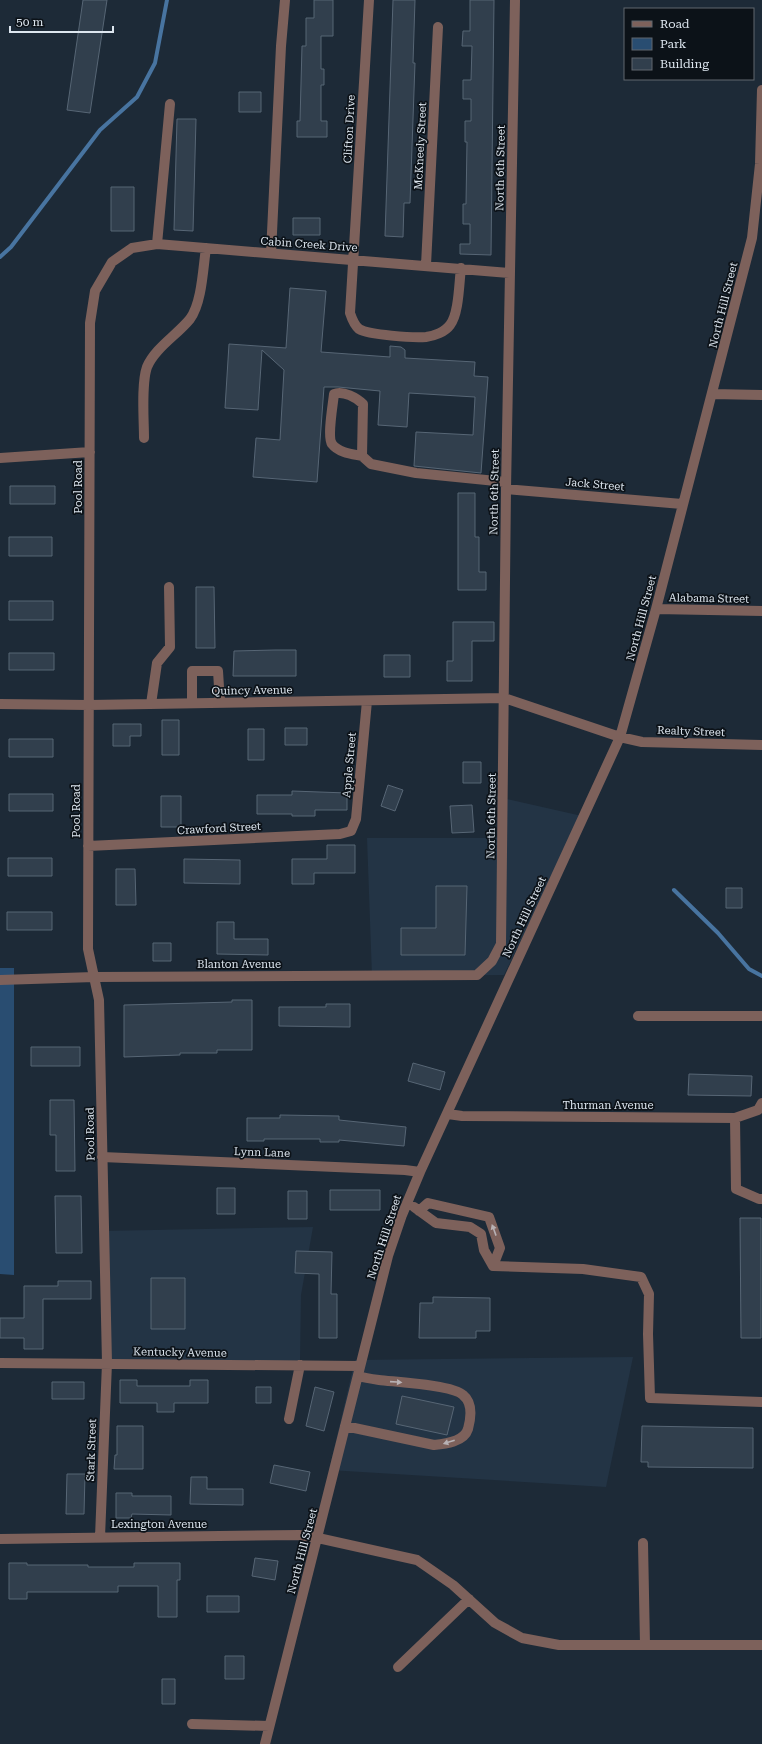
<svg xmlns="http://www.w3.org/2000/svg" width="762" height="1744" viewBox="0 0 762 1744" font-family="'Roboto Serif',serif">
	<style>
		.built { fill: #233445 }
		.green { fill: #294d71 }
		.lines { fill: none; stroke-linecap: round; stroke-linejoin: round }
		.stream { stroke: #4874a0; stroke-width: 4 }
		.building { fill: #313f4d; stroke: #576675 }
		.minor { stroke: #7d615b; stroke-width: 10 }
		.oneway { fill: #b7b1b4 }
		.labels { text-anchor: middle; stroke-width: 3.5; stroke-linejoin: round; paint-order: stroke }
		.street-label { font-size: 11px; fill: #dde6ef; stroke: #0c1218 }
	</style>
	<rect width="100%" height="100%" fill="#1d2a37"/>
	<path class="built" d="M502,798l80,18 -78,159 -132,1 -5,-138h134z
		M313,1227l-12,68 -1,66 -196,3 -3,-133z
		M633,1357l-27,130 -277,-17 26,-110z"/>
	<path class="green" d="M0,968h14v307l-14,-1z"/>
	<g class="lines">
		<path class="stream" d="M0,257l11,-10 89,-117 37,-33 18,-34 12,-63
			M674,890l44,43 31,36 13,7"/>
	</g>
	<path class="building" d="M83,0h24l-17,113 -23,-3z
		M314,0h19v36h-12v33h3v16h-3v36h6v16h-30v-16h3l2,-75h4v-28h8z
		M393,0h22l-2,63h2l-5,140h-6l-1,34 -18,-1z
		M470,0h24l-3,255 -31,-1v-10h10v-20h-7v-20h3l1,-62h-2v-21h6v-22h-8v-19h8l1,-34h-10l1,-15h7z
		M239,92h22v20h-22z
		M177,119h19l-3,112 -19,-1z
		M111,187h23v44h-23z
		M293,218h27v17h-27z
		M290,288l36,3 -5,61 69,5v-11l11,1 4,3v8l70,4 -1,14 14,1 -7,96 -67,-7 2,-34 57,3 2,-38 -66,-4 -2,34 -29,-2 2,-34 -42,-4h-14l-7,95 -64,-5 3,-39 24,2 4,-70 -22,-20 -4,60 -33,-2 4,-64 57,4z
		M10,486h45v18h-45z
		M458,493h17v44h4v35h7v18h-28z
		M9,537h43v19h-43z
		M196,587h18l1,61h-19z
		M9,601h44v19h-44z
		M453,622h41v19h-22v40h-25v-20h6z
		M275,650h21v26h-63l1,-25z
		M9,653h45v17h-45z
		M384,655h26v22h-26z
		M162,720h17v35h-17z
		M113,724h28v12h-11v10h-17z
		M285,728h22v17h-22z
		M248,729h16v31h-16z
		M9,739h44v18h-44z
		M463,762h18v21h-18z
		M388,785l15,5 -8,21 -14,-5z
		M292,791l55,2v17h-32v6h-23v-2h-35v-19h35z
		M9,794h44v17h-44z
		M161,796h20v31h-20z
		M472,805l2,27 -22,1 -2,-27z
		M327,845h28v28h-41v11h-22v-25h35z
		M8,858h44v18h-44z
		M184,859l56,1v24l-56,-1z
		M116,869h19l1,36h-20z
		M436,886h31l-2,69h-64v-27h35z
		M726,888h16v20h-16z
		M7,912h45v18h-45z
		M217,922h17v17h34v16l-51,-1z
		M153,943h18v18h-18z
		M232,1000h20v50h-35v3h-37v2l-56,2v-52l108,-3z
		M326,1004h24v23l-71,-1v-19h47z
		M31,1047h49v19h-49z
		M413,1063l32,9 -5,18 -32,-9z
		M689,1074l63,2 -1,20 -63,-1z
		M50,1100h24l1,71h-19v-36h-6z
		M280,1115l59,1v4l67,7 -2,19 -65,-6v2h-19v-3h-56v2h-17v-23h33z
		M217,1188h18v26h-18z
		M330,1190h50v20h-50z
		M288,1191h19v28h-19z
		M55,1196h26l1,57h-26z
		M740,1218h21v120h-20z
		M296,1251l36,1 -1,42h6v44h-18v-64l-24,-1z
		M151,1278h34v51h-34z
		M58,1281h33v18h-48v50h-19v-11h-24v-20h24v-32h34z
		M433,1297l57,1v33h-14v7h-57l1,-35h13z
		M120,1380h17v6h53v-6h18v23h-34v9h-17v-9h-37z
		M52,1382h32v17h-32z
		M256,1387h15v16h-15z
		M315,1387l19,5 -10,39 -18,-5z
		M402,1396l52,11 -7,28 -51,-11z
		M117,1426h26v43h-29l1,-14h2z
		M642,1426l111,2v40l-105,-1v-5h-7z
		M274,1465l36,7 -4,19 -36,-8z
		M67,1474h18l-1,40h-18z
		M191,1477h16v12h36v16l-53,-1z
		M116,1493h16v3h39v19l-39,-1 -1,4h-15z
		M255,1558l23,3 -3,19 -23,-4z
		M9,1563h18v2h61v2h46v-4h46v17h-3v37h-19v-31h-40v6h-91v7h-18z
		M207,1596h32v16h-32z
		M225,1656h19v23h-19z
		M162,1679h13v25h-13z"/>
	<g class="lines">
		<path class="minor" d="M369,0l-19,313c2,6 4,12 9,16 10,6 54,9 67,8 8,-1 19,-5 24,-12 9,-11 9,-42 11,-57
			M157,244l13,-140
			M271,253l10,-207 4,-46
			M426,265l12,-238
			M712,394l50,1
			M144,438c0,-18 -3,-54 3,-71 8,-19 30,-32 43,-48 12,-16 13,-51 16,-71
			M362,456c-10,-2 -23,-3 -30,-12 -5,-7 1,-40 2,-50 9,-4 23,4 29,10l-1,52 9,8 45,9 90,9
			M0,458l90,-6
			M506,489l176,15
			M656,609l106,2
			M192,703v-32h26l2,32
			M0,704l89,1 415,-7 116,39 22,5 120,3
			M151,704l6,-41 13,-16 -1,-60
			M88,846l252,-12 11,-3 5,-12 11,-118
			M0,980l94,-3 383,-2 15,-14 9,-17 5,-455 9,-489
			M638,1016h124
			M448,1114l14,2 273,2 23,-8 4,-7
			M735,1118l1,71 23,10h3
			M102,1157l303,13 15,2
			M414,1207l22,16 34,4 11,7 3,16 9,16
			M419,1211l9,-8 61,14 11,31 -7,18
			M493,1266l90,3 58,8 8,17 -1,40 2,64 112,4
			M0,1363l360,3
			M289,1419l11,-54
			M345,1426l89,19c11,-1 30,-3 34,-16 3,-11 5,-26 -5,-34 -10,-10 -68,-13 -84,-15 -7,-1 -14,-2 -21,-4
			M100,1537l7,-174 -8,-363 -11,-51 2,-626 5,-32 17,-29 20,-14 25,-4 352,29
			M0,1539l299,-4 19,3 99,22 36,25 42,38 27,15 37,7h203
			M643,1543l2,102
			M398,1667l71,-68
			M192,1724l77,2
			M265,1744l123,-488 14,-41 18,-43 200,-435 36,-128 96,-371 8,-74 2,-74"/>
	</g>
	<defs><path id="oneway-solid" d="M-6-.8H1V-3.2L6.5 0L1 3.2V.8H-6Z"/></defs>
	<g class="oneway">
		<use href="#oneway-solid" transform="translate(494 1230) rotate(-110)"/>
		<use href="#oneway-solid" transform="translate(396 1382) rotate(4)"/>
		<use href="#oneway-solid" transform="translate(449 1442) rotate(162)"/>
	</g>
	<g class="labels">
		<g class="street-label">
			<text transform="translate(349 129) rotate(-87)" y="4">Clifton Drive</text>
			<text transform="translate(420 146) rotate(-87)" y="4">McKneely Street</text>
			<text transform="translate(500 168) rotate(-89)" y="4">North 6th Street</text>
			<text transform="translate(309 244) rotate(4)" y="4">Cabin Creek Drive</text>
			<text transform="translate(723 305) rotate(-76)" y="4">North Hill Street</text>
			<text transform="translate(595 484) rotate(5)" y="4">Jack Street</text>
			<text transform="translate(78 487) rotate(-90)" y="4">Pool Road</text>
			<text transform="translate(494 492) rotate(-89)" y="4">North 6th Street</text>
			<text transform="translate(709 598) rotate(1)" y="4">Alabama Street</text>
			<text transform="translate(641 618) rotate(-75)" y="4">North Hill Street</text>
			<text transform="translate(252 690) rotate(-1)" y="4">Quincy Avenue</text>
			<text transform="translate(691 731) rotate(2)" y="4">Realty Street</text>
			<text transform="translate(349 765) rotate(-85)" y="4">Apple Street</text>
			<text transform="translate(76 811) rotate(-90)" y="4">Pool Road</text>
			<text transform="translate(491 816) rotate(-89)" y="4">North 6th Street</text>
			<text transform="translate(219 828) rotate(-3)" y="4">Crawford Street</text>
			<text transform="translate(524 917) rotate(-65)" y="4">North Hill Street</text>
			<text x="239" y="968">Blanton Avenue</text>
			<text x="608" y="1109">Thurman Avenue</text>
			<text transform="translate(90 1134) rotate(-91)" y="4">Pool Road</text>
			<text transform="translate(262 1152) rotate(2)" y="4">Lynn Lane</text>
			<text transform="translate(384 1237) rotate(-72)" y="4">North Hill Street</text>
			<text transform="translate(180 1352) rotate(1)" y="4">Kentucky Avenue</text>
			<text transform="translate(91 1450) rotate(-88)" y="4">Stark Street</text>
			<text x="159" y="1528">Lexington Avenue</text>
			<text transform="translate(302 1551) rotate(-75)" y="4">North Hill Street</text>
		</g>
	</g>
	<rect x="624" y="8" width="130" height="72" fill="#0c1218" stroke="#60676e"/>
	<rect x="632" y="21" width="20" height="6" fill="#7d615b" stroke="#60676e"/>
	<text x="660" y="28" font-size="12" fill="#dde6ef">Road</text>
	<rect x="632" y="38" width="20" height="12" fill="#294d71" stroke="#60676e"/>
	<text x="660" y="48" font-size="12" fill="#dde6ef">Park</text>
	<rect x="632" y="58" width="20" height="12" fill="#313f4d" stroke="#60676e"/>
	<text x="660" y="68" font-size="12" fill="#dde6ef">Building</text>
	<path d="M10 26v6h103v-6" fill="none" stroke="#dde6ef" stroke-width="2"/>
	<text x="16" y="26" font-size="12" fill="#dde6ef" stroke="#0c1218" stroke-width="3" paint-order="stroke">50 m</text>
</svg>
